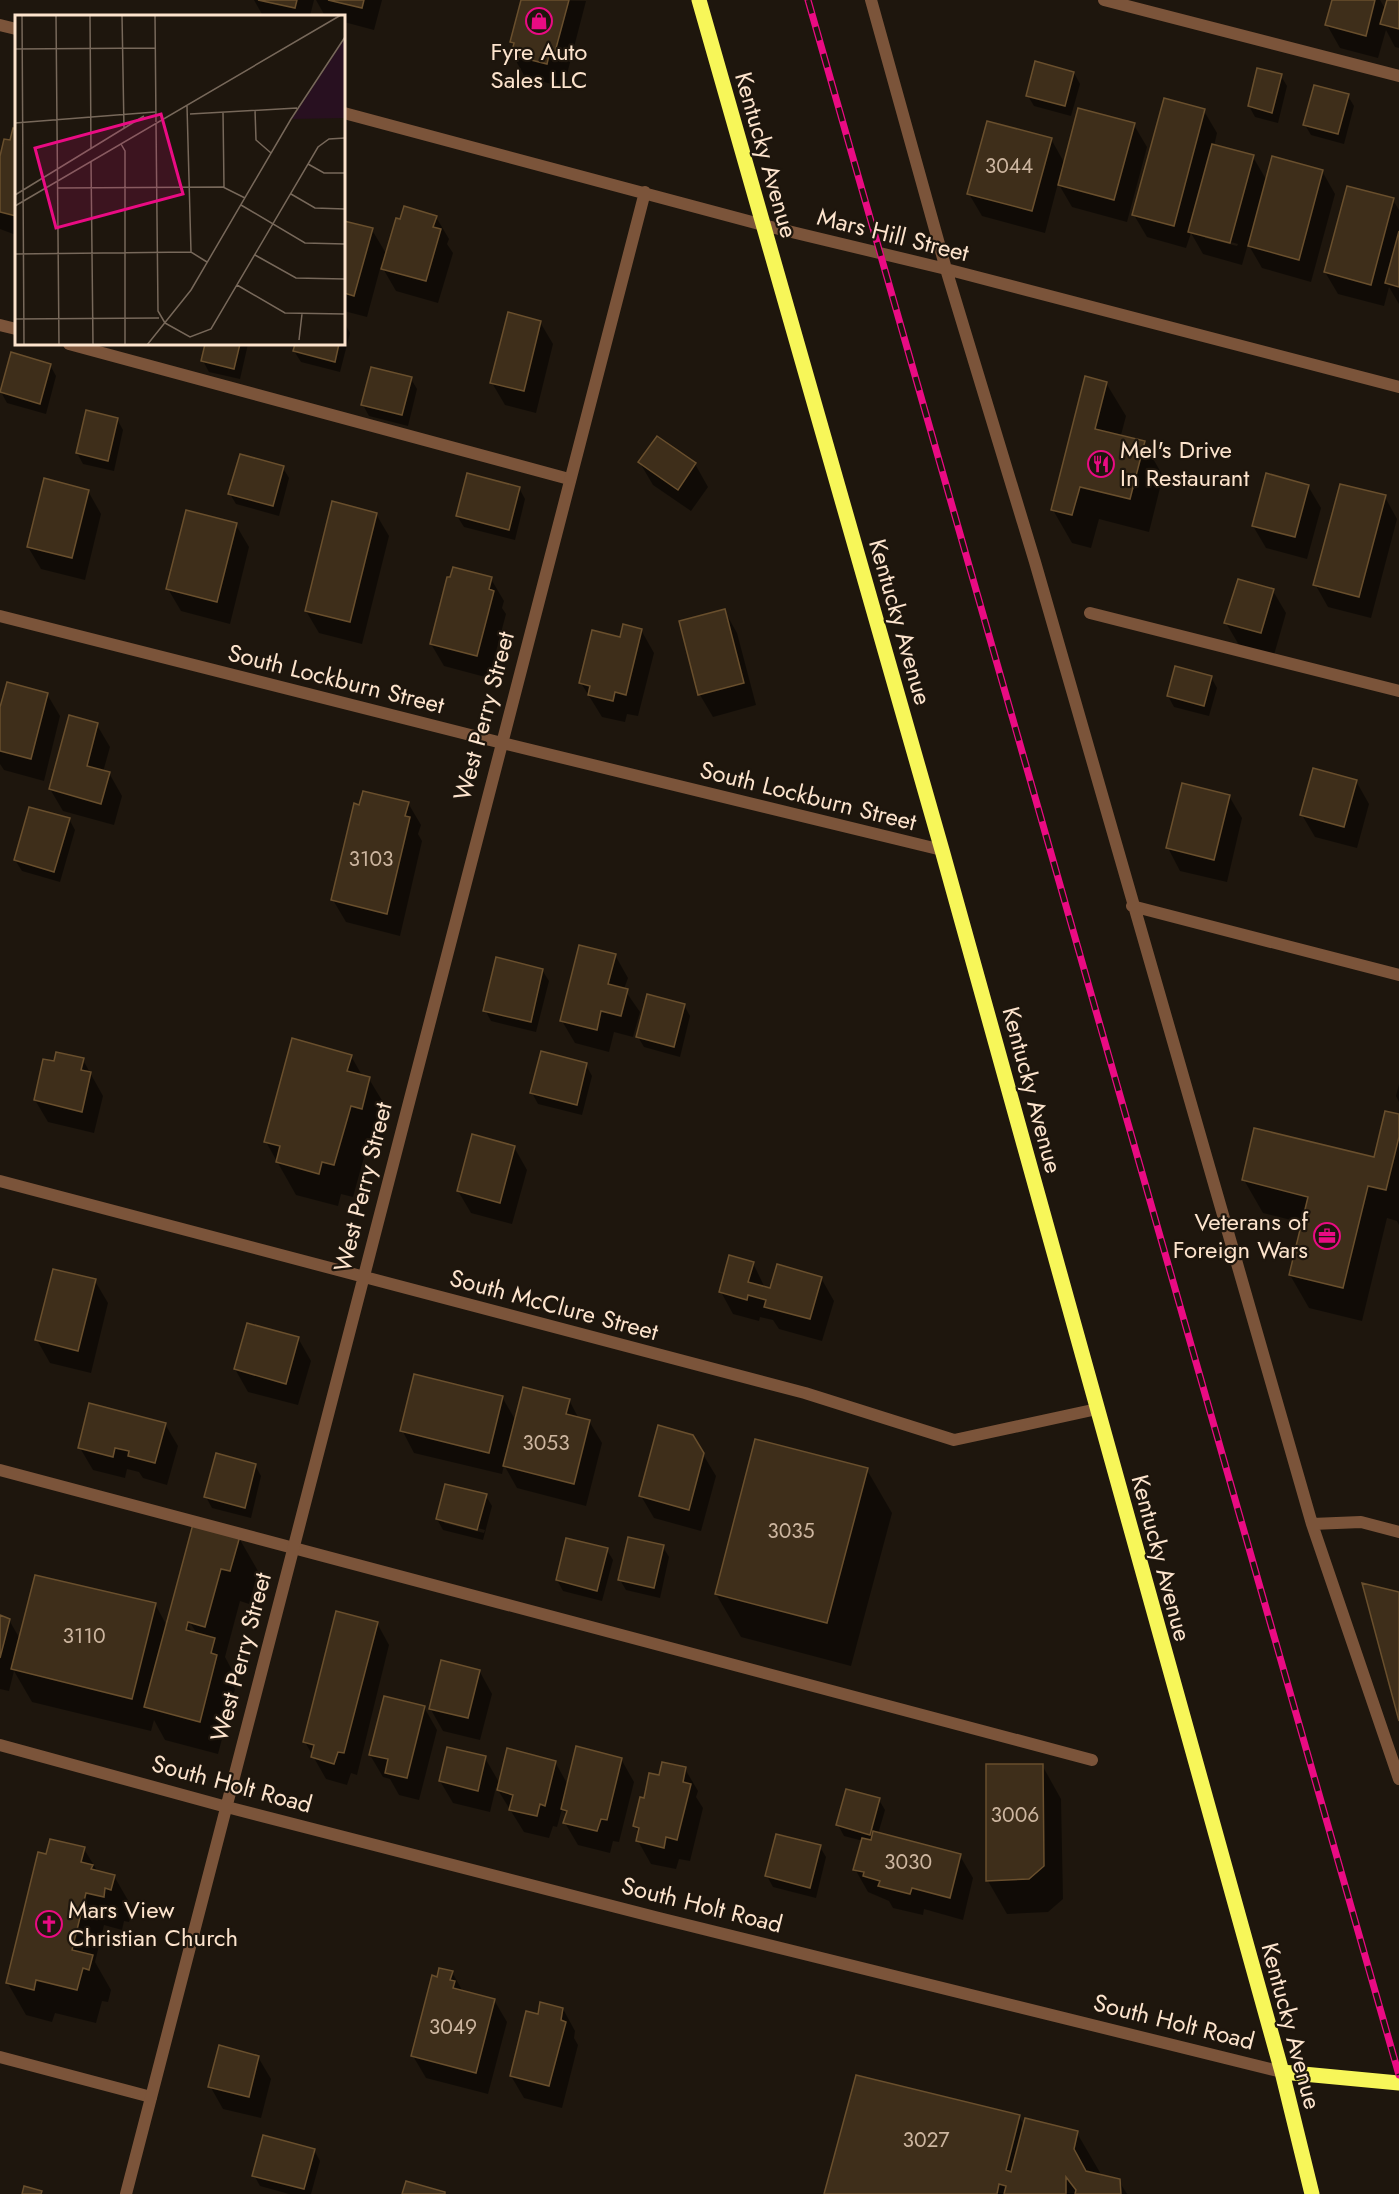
<svg xmlns="http://www.w3.org/2000/svg" width="1399" height="2194" viewBox="0 0 1399 2194" font-family="Jost,sans-serif">
	<style>
		.shadow { fill: #0007; fill-rule: evenodd }
		.building { fill: #3e2e1a; stroke: #694f2d; stroke-width: 1.5 }
		.lines { fill: none; stroke-linecap: round; stroke-linejoin: round }
		.service { stroke: #7b543a; stroke-width: 12 }
		.minor { stroke: #7b543a; stroke-width: 12 }
		.primary { stroke: #f7f659; stroke-width: 15 }
		.rail-casing { stroke: #ea0b83; stroke-width: 7 }
		.rail { stroke: #1e160d; stroke-width: 4.5; stroke-dasharray: 14; stroke-linecap: butt }
		.labels { text-anchor: middle; stroke-width: 4.5; stroke-linejoin: round; paint-order: stroke }
		.number-label { font-size: 21px; fill: #cdb6a0 }
		.poi-label { font-size: 24px; fill: #fde4cd; stroke: #1e160d; text-anchor: start }
		.street-label { font-size: 24px; fill: #fde4cd; stroke: #1e160d }
		.inset-road { fill: none; stroke: #77685a; stroke-width: 1.5 }
		.view { fill: #ea0b83; fill-opacity: 0.15; stroke: #ea0b83; stroke-width: 3 }
		.inset-edge { fill: none; stroke: #fde4cd; stroke-width: 3 }
	</style>
	<rect width="100%" height="100%" fill="#1e160d"/>
	<path class="shadow" d="M254,0h60l-4,16h-47z
		M316,0h66l-8,30 -30,-8v-6h-19z
		M522,0l64,1 -19,73 -4,-1 -4,13 -34,-9 -13,-23 2,-7 -3,-5z
		M1334,0h46l6,10 2,-10h11v48l-4,-1 -9,-17 -8,28 -38,-10 -13,-23z
		M1074,73l6,11 -9,32 -37,-10 -6,-10z
		M1281,76l6,10 -9,37 -23,-6 -6,-11z
		M1348,96l6,10 -10,38 -33,-9 -6,-10z
		M1204,111l13,22 -3,13 39,11 14,24 55,-10 13,23 -24,88 -49,-14 -14,-24 -6,21 -39,-11 -12,-21 -5,15 -39,-11 -13,-22zM1205,235l33,9 -1,2 -32,-8z
		M1134,125l13,22 -20,75 -55,-15 -14,-24 -13,50 -63,-17 -13,-22 82,-55 14,25z
		M14,130l2,1v104l-16,-6v-67l11,-20z
		M1393,200l6,10v94l-10,-17 -5,19 -46,-12 -13,-22z
		M436,217l13,22 -2,5 6,9 -15,50 -42,-12 -15,-26 -14,52 -23,-6v-89l28,8 15,25z
		M344,322l6,11 -10,39 -39,-10 -7,-11 2,-7h48z
		M540,322l13,22 -17,69 -31,-8 -13,-22z
		M207,344h41l-8,35 -31,-7 -6,-11z
		M50,365l6,11 -10,38 -39,-11 -6,-11z
		M411,379l6,10 -9,37 -39,-10 -6,-11z
		M1106,383l20,33 -5,19 23,8 19,33 -14,56 -50,-13 -8,29 -19,-5 -19,-33z
		M117,419l6,11 -9,41 -31,-7 -6,-11z
		M640,463l55,1 13,23 -17,24 -38,-26z
		M283,468l6,10 -10,38 -43,-12 -6,-10z
		M1308,486l13,22 -14,51 -41,-11 -13,-22z
		M519,488l6,11 -10,41 -51,-13 -7,-11z
		M88,491l13,23 -16,66 -44,-11 -13,-22z
		M1385,497l12,22 -26,99 -43,-11 -13,-23z
		M376,514l13,22 -27,108 -43,-11 -13,-22z
		M236,525l13,22 -19,77 -49,-13 -13,-22z
		M451,579h40l13,22 -2,7 4,6 -17,64 -45,-12 -13,-22z
		M1273,591l13,22 -12,42 -35,-10 -13,-22z
		M724,610l13,23 19,72 -43,12 -13,-22 -19,-73z
		M641,630l13,23 -16,63 -11,-2 -2,8 -23,-5 -21,-34 40,-45z
		M1211,677l6,11 -8,28 -35,-9 -6,-11z
		M47,694l13,22 -16,65 -40,-11 -4,-6v-51z
		M97,725l13,22 -7,25 6,1 13,23 -8,29 -51,-14 -13,-22z
		M1356,781l13,23 -12,44 -42,-11 -13,-22z
		M1229,796l13,22 -15,64 -47,-11 -12,-23z
		M408,803l13,22 -3,9 4,7 -22,95 -54,-14 -13,-22 27,-94z
		M69,819l6,11 -15,52 -38,-11 -7,-11z
		M615,955l13,23 -4,11 16,23 -7,25 -19,-5 -5,20 -34,-9 -13,-22z
		M542,970l7,11 -13,51 -45,-11 -6,-11z
		M684,1005l6,11 -10,41 -36,-10 -6,-10z
		M351,1056l12,21 6,2 20,33 -8,30 -12,-3 -16,58 -12,-3 -3,12 -42,-11 -30,-53z
		M83,1060l20,36 -9,37 -46,-11 -13,-22 20,-37z
		M586,1065l6,11 -10,39 -44,-11 -6,-11z
		M1399,1084v18l-3,-6z
		M1399,1116v109l-2,-4 -10,-3 -25,103 -53,-13 -19,-33 13,-52 -40,-10 -19,-33 131,-22z
		M514,1147l13,23 -15,54 -41,-11 -13,-22z
		M753,1263l12,25 6,2 50,-12 13,23 -12,40 -43,-12 -6,-9 -13,-3 -1,4 -26,-7 -12,-22z
		M95,1281l13,22 -17,70 -41,-10 -13,-23z
		M298,1338l13,23 -13,44 -50,-13 -13,-23z
		M502,1397l14,24 53,-21 10,19 10,2 13,22 -16,63 -69,-18 -13,-23 -2,9 -88,-21 -12,-23z
		M165,1424l13,22 -11,39 -24,-7 -4,-6 -12,-3 -2,9 -32,-8 -13,-22z
		M692,1436l24,40 -15,55 -47,-13 -13,-22z
		M255,1465l6,11 -10,42 -39,-10 -6,-11z
		M867,1470l25,43 -41,153 -110,-29 -25,-43z
		M486,1496l6,10 -9,34 -40,-10 -6,-11zM444,1519l41,11 -1,3 -40,-10z
		M239,1538l19,33 -9,33 -9,-3 -15,56 8,15 -2,10 4,7 -17,65 -53,-14 -11,-20 -3,11 -119,-29 -18,-31 -5,20 -9,-2v-72l9,3 11,19 135,-35 12,22zM191,1624l6,10h-4l-5,-9z
		M663,1547l6,10 -9,41 -34,-8 -6,-10z
		M607,1550l6,10 -11,41 -39,-10 -6,-11z
		M377,1623l12,22 -32,130 -6,-2 -4,12 -21,-6 -21,-37z
		M480,1672l12,22 -12,46 -37,-9 -13,-23z
		M424,1707l13,23 -18,70 -20,-5 -9,-16 -7,-2 -13,-22z
		M485,1758l15,26 55,-22 13,23 53,-26 13,23 -15,60 -6,-1 -3,12 -32,-8 -13,-22 2,-7 -5,-7 -5,18 -4,-1 -4,12 -25,-6 -28,-45 -6,25 -37,-9 -13,-22z
		M1042,1765l19,34 2,100 -15,13 -41,2 -19,-33z
		M685,1769l13,22 -2,6 7,11 -13,53 -11,-2 -3,10 -25,-5 -13,-23 1,-7 -4,-8 10,-26 15,-23z
		M879,1800l6,10 -7,24 82,22 13,22 -10,42 -39,-11 -1,6 -30,-7 -4,-7 -21,-9 -13,-23 8,-28 -19,-5 -6,-11z
		M820,1847l6,10 -10,41 -43,-11 -6,-11z
		M84,1849l14,23 16,4 19,33 -4,13 -5,-1 -2,9 -18,-5 -9,37 16,28 -3,12 -6,-1 -6,22 -41,-10 -3,9 -26,-7 -19,-33 40,-126z
		M452,1972l11,20 31,8 13,22 -19,72 -62,-16 -13,-22 25,-77z
		M563,2009l12,22 -1,7 4,7 -16,63 -38,-10 -13,-22z
		M258,2057l13,22 -10,39 -38,-9 -13,-23z
		M1019,2116l5,10 53,7 25,43 17,5 8,13h-302z
		M314,2150l6,11 -9,33h-22l-29,-8 -6,-11z"/>
	<path class="building" d="M258,0h39l-2,8z
		M328,0h36l-2,8z
		M521,0h48l-14,52 -5,-1 -3,13 -36,-9 3,-12 -4,-1z
		M1332,0h43l-9,36 -41,-11z
		M1387,0h12v29l-19,-5z
		M1035,61l39,11 -9,34 -39,-10z
		M1257,68l25,6 -10,39 -24,-7z
		M1314,85l35,9 -11,40 -35,-9z
		M1164,98l41,11 -31,117 -42,-11z
		M1078,108l57,15 -21,77 -56,-15z
		M987,121l65,17 -20,73 -65,-17z
		M13,128l3,1v87l-16,-4v-56l4,-17 6,1z
		M1212,144l42,11 -24,88 -42,-11z
		M1272,156l51,14 -24,90 -51,-14z
		M1347,186l47,12 -23,87 -47,-13z
		M404,206l33,10 -4,11 8,2 -15,52 -45,-12 15,-51 4,1z
		M344,221l29,7 -19,68 -10,-3z
		M1399,231v56l-14,-4z
		M508,312l33,9 -17,70 -34,-8z
		M205,344h35l-6,25 -33,-8z
		M295,344h44l-4,18 -42,-11z
		M11,352l40,12 -11,40 -40,-12z
		M371,367l41,10 -10,38 -41,-10z
		M1085,376l22,6 -12,47 50,12 -15,58 -50,-12 -8,28 -21,-5z
		M86,410l32,8 -10,43 -32,-8z
		M657,436l39,27 -18,27 -40,-28z
		M240,454l44,12 -11,40 -45,-12z
		M467,473l53,14 -11,43 -53,-14z
		M1266,473l43,12 -14,52 -43,-11z
		M44,478l45,12 -17,68 -45,-11z
		M1340,484l46,11 -27,102 -46,-12z
		M332,501l45,12 -27,109 -45,-11z
		M186,510l51,13 -20,79 -51,-13z
		M453,567l39,10 -3,12 5,2 -17,65 -47,-12 17,-67h3z
		M1238,579l36,10 -13,44 -37,-10z
		M725,609l19,74 -46,12 -19,-74z
		M623,624l19,5 -16,66 -11,-3 -2,9 -25,-6 2,-9 -11,-3 13,-53 28,7z
		M1175,666l37,10 -8,30 -37,-10z
		M7,682l41,11 -17,66 -31,-8v-44z
		M69,715l29,8 -11,43 23,6 -9,32 -52,-15z
		M1313,768l44,12 -13,47 -44,-12z
		M1182,783l48,12 -16,65 -48,-12z
		M363,791l46,11 -4,14 5,1 -23,97 -56,-14 23,-97 5,2z
		M29,807l41,11 -16,54 -40,-12z
		M579,945l37,9 -8,30 20,5 -7,27 -20,-5 -4,19 -37,-9z
		M496,957l47,12 -12,53 -48,-11z
		M647,994l38,10 -11,43 -38,-10z
		M292,1038l60,17 -5,16 23,6 -8,32 -11,-3 -17,59 -12,-3 -3,12 -43,-12 4,-16 -16,-4z
		M541,1051l46,12 -10,42 -47,-12z
		M56,1052l28,6 -3,12 10,2 -9,40 -48,-12 9,-41 11,2z
		M1385,1111l14,3v23l-13,53 -18,-4 -25,102 -54,-13 19,-78 -66,-17 12,-52 120,29z
		M472,1134l43,12 -15,57 -43,-12z
		M729,1255l25,7 -6,20 22,6 7,-24 45,13 -12,42 -46,-12 2,-7 -18,-5 -1,5 -28,-8z
		M53,1269l43,10 -18,72 -43,-11z
		M247,1323l52,14 -13,47 -52,-15z
		M414,1374l89,22 -14,57 -89,-22z
		M523,1387l47,12 -4,15 24,6 -16,64 -71,-18z
		M89,1403l77,20 -11,40 -27,-7 1,-5 -14,-3 -2,9 -35,-9z
		M658,1425l35,10 11,18 -15,57 -50,-14z
		M755,1439l113,29 -41,155 -112,-29z
		M216,1453l40,11 -11,44 -41,-11z
		M445,1484l42,10 -10,36 -41,-11z
		M193,1524l47,12 -10,35 -9,-2 -16,58 -17,-5 -2,8 29,8 -4,15 6,2 -17,67 -56,-15z
		M628,1537l36,8 -10,43 -36,-8z
		M566,1538l42,10 -11,43 -41,-11z
		M35,1575l121,28 -24,96 -121,-30z
		M1362,1583l37,9v129z
		M336,1611l42,11 -34,131 -6,-1 -4,12 -23,-7 3,-12 -11,-3z
		M0,1615l10,4 -10,39z
		M441,1660l39,10 -12,48 -39,-9z
		M384,1696l41,10 -18,72 -22,-5 3,-14 -19,-4z
		M576,1746l46,12 -15,62 -6,-1 -4,12 -34,-8 4,-12 -6,-2z
		M447,1747l39,9 -8,35 -39,-10z
		M507,1748l49,13 -11,45 -5,-2 -3,12 -28,-6 4,-15 -16,-5z
		M662,1762l24,5 -3,15 8,2 -14,56 -11,-3 -2,11 -28,-7 3,-13 -6,-2 7,-29 4,1 5,-25 10,2z
		M986,1764h57l1,102 -15,13 -43,2z
		M846,1789l34,9 -10,37 -34,-10z
		M873,1831l88,23 -11,44 -38,-10 -2,6 -32,-8 2,-5 -17,-5 1,-4 -11,-2 9,-32 9,2z
		M776,1834l45,11 -11,43 -45,-12z
		M50,1839l35,8 -4,15 12,3 -2,4 24,6 -4,15 -6,-2 -1,9 -18,-4 -14,57 21,5 -4,15 -6,-2 -6,22 -41,-10 -2,10 -28,-7 32,-131 8,2z
		M439,1968l14,3 -3,9 5,1 -2,7 42,11 -19,74 -65,-17 21,-81 5,2z
		M540,2002l23,6 -2,12 5,2 -17,64 -39,-10 16,-65 12,3z
		M219,2045l40,11 -10,41 -41,-10z
		M856,2075l164,40 -14,55 5,2 14,-54 53,13 -4,18 12,22 34,8 1,15h-46l1,-4 -10,-13v17h-62l2,-8 -7,-2 -2,10h-173z
		M263,2135l52,14 -11,40 -52,-13z
		M406,2181l39,11v2h-43z
		M24,2186l18,5 -1,3h-19z"/>
	<g class="lines">
		<path class="service" d="M1104,0l295,76
			M0,325l16,4
			M69,344l500,135
			M1090,613l309,78
			M0,1470l1092,290
			M0,2057l151,40"/>
		<path class="minor" d="M871,0l75,269 89,293 277,962 87,255
			M0,25l16,4
			M344,113l419,112 183,44 453,118
			M0,616l498,126 444,108
			M1132,906l267,69
			M0,1181l805,212 149,47 143,-31
			M1312,1524l49,-2 38,10
			M0,1745l223,61 436,112 623,154
			M126,2194c168,-669 342,-1336 519,-2002"/>
		<path class="primary" d="M699,0l243,850 340,1222 30,122
			M1282,2072l117,11"/>
		<defs>
			<path id="rail" d="M808,0l591,2075"/>
		</defs>
		<use href="#rail" class="rail-casing"/>
		<use href="#rail" class="rail"/>
	</g>
	<defs>
		<symbol id="shop-ring" viewBox="-11 -11 22 22"><circle r="9.5" fill="#1e160d" stroke="#ea0b83" stroke-width="1.5"/><path d="M-5-2.5h2.3a2.7 3.5 0 0 1 5.4 0H5L5.5 6h-11ZM-1.5-2.5h3a1.5 2.3 0 0 0-3 0Z" fill="#ea0b83"/></symbol>
		<symbol id="restaurant-ring" viewBox="-11 -11 22 22"><circle r="9.5" fill="#1e160d" stroke="#ea0b83" stroke-width="1.5"/><path d="M-5-6h1v4h1v-4h1v4h1v-4h1v5L-1.5 .5V6h-2V.5L-5-1ZM5-6V6H3V1.5H1.5Q1.5-4 5-6Z" fill="#ea0b83"/></symbol>
		<symbol id="office-ring" viewBox="-11 -11 22 22"><circle r="9.5" fill="#1e160d" stroke="#ea0b83" stroke-width="1.5"/><path d="M-6-3h4V-5.5h4V-3h4V5H-6ZM-1-4.5V-3h2v-1.5ZM-6 0V1H6V0Z" fill="#ea0b83"/></symbol>
		<symbol id="church-ring" viewBox="-11 -11 22 22"><circle r="9.5" fill="#1e160d" stroke="#ea0b83" stroke-width="1.5"/><path d="M-1.2-6h2.4v3.5h3.3v2.4h-3.3V6h-2.4V-.1h-3.3v-2.4h3.3Z" fill="#ea0b83"/></symbol>
	</defs>
	<g fill-rule="evenodd">
		<use href="#shop-ring" x="524" y="6" width="30" height="30"/>
		<use href="#restaurant-ring" x="1086" y="449" width="30" height="30"/>
		<use href="#office-ring" x="1312" y="1221" width="30" height="30"/>
		<use href="#church-ring" x="34" y="1909" width="30" height="30"/>
	</g>
	<g class="labels">
		<g class="number-label">
			<text x="1009" y="173">3044</text>
			<text x="371" y="866">3103</text>
			<text x="546" y="1450">3053</text>
			<text x="791" y="1538">3035</text>
			<text x="84" y="1643">3110</text>
			<text x="1015" y="1822">3006</text>
			<text x="908" y="1869">3030</text>
			<text x="453" y="2034">3049</text>
			<text x="926" y="2147">3027</text>
		</g>
		<g class="poi-label">
			<text x="539" y="60" text-anchor="middle">Fyre Auto<tspan x="539" dy="28">Sales LLC</tspan></text>
			<text x="1120" y="458">Mel's Drive<tspan x="1120" dy="28">In Restaurant</tspan></text>
			<text x="1308" y="1230" text-anchor="end">Veterans of<tspan x="1308" dy="28">Foreign Wars</tspan></text>
			<text x="68" y="1918">Mars View<tspan x="68" dy="28">Christian Church</tspan></text>
		</g>
		<g class="street-label">
			<text transform="translate(766 155) rotate(74)" y="8">Kentucky Avenue</text>
			<text transform="translate(893 235) rotate(14)" y="8">Mars Hill Street</text>
			<text transform="translate(900 622) rotate(74)" y="8">Kentucky Avenue</text>
			<text transform="translate(336 679) rotate(14)" y="8">South Lockburn Street</text>
			<text transform="translate(484 716) rotate(-75)" y="8">West Perry Street</text>
			<text transform="translate(808 796) rotate(14)" y="8">South Lockburn Street</text>
			<text transform="translate(1032 1090) rotate(75)" y="8">Kentucky Avenue</text>
			<text transform="translate(363 1187) rotate(-76)" y="8">West Perry Street</text>
			<text transform="translate(554 1305) rotate(15)" y="8">South McClure Street</text>
			<text transform="translate(1161 1558) rotate(75)" y="8">Kentucky Avenue</text>
			<text transform="translate(241 1657) rotate(-75)" y="8">West Perry Street</text>
			<text transform="translate(232 1784) rotate(15)" y="8">South Holt Road</text>
			<text transform="translate(702 1905) rotate(14)" y="8">South Holt Road</text>
			<text transform="translate(1174 2022) rotate(14)" y="8">South Holt Road</text>
			<text transform="translate(1291 2026) rotate(75)" y="8">Kentucky Avenue</text>
		</g>
	</g>
	<g transform="translate(15 15)">
		<rect width="330" height="330" fill="#1e160d"/>
		<path d="M330,23v80l-53,1z" fill="#281020"/>
		<path class="inset-road" d="M7,0l2,330M41,0l3,330M75,0l1,134M107,0l2,114M140,0l1,107M0,34l140,-1M172,91l4,146M240,95l1,30 15,13M208,97l1,75M175,99l107,-6M0,108l140,-11M141,108l2,188 7,12M106,129l4,7v194M76,146l2,184M293,149l16,9h21M43,173l165,-1 22,11M276,179l24,14 30,1M0,180l129,-79M226,190l64,38 40,1M0,191l326,-191M0,239l176,-2 16,10M240,240l41,23 49,1M222,270l48,28 60,1M0,304l144,-1M150,308l25,14 21,-8 107,-182 11,-8 16,-1M284,325l3,-26M132,330l44,-55 100,-171 54,-82"/>
		<path class="view" d="M146,99l22,80 -127,34 -21,-80z"/>
		<rect width="330" height="330" class="inset-edge"/>
	</g>
</svg>
